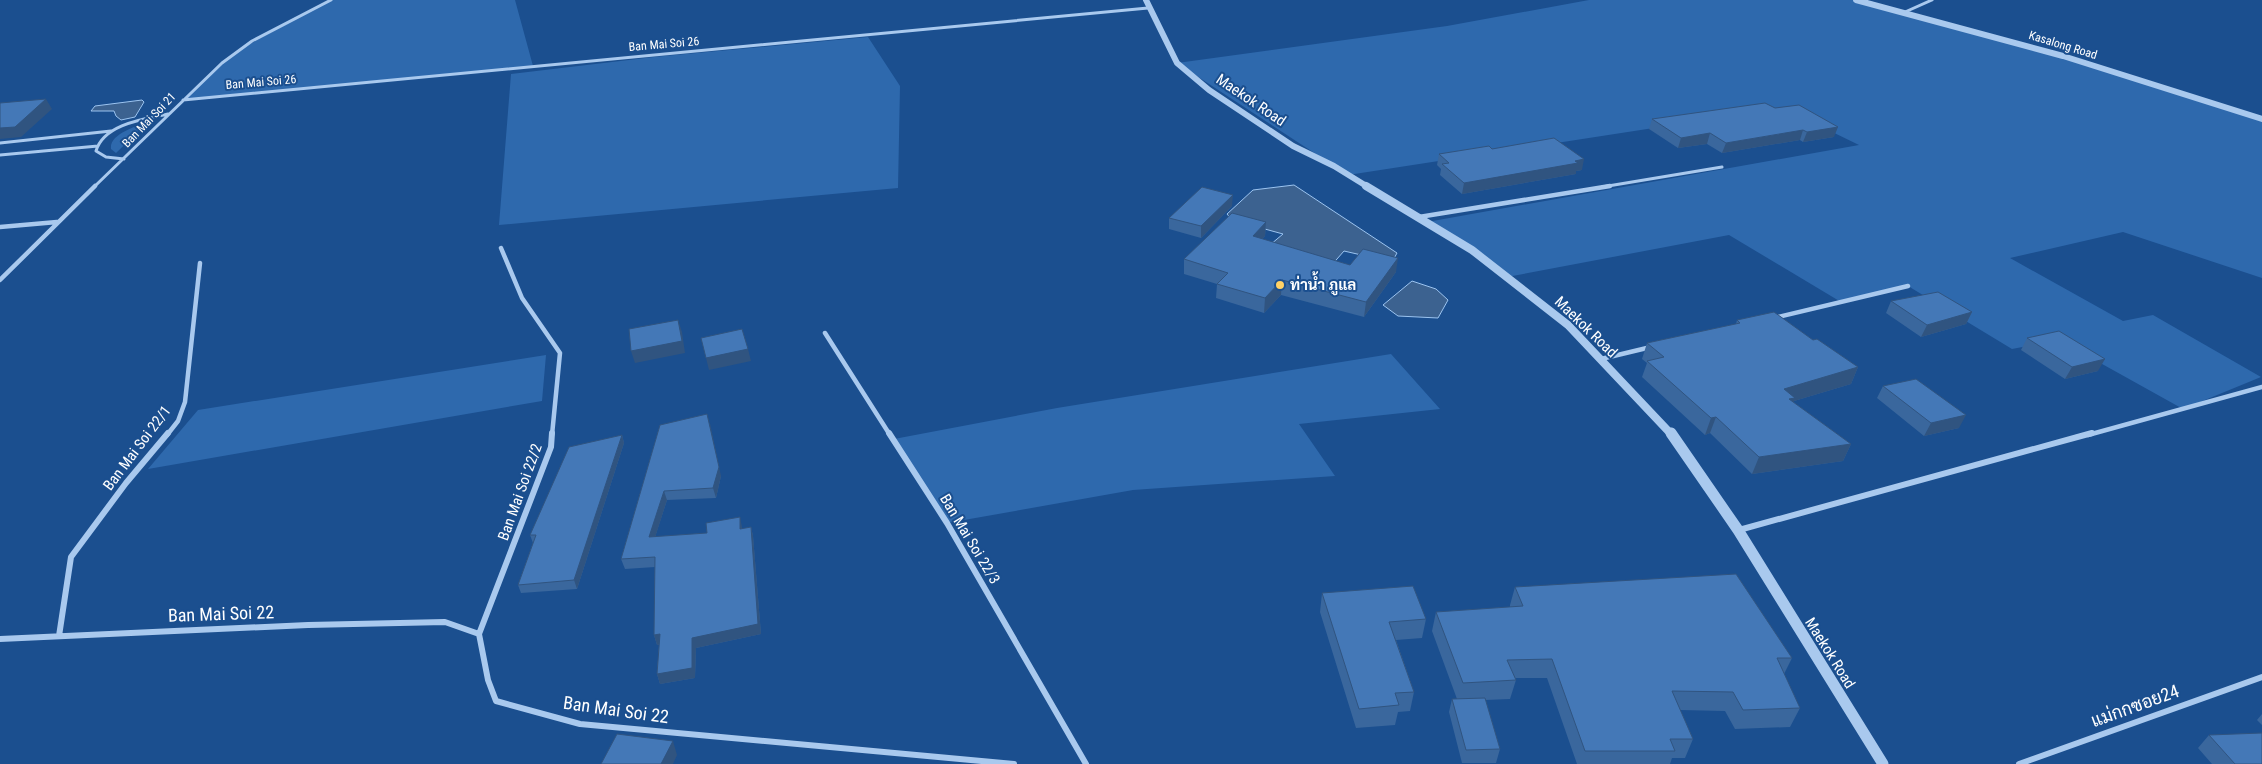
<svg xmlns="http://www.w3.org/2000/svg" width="2262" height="764" viewBox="0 0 2262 764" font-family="'Roboto Condensed',Sarabun,sans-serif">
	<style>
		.green { fill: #2e69ad }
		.water { fill: #3c6290; stroke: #9cc4f0 }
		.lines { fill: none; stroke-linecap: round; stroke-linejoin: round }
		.minor-far2 { stroke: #a9c9ee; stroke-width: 3 }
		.minor-far1 { stroke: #a9c9ee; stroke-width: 4.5 }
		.minor { stroke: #a9c9ee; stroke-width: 6 }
		.tertiary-far2 { stroke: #a9c9ee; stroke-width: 6 }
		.tertiary-far1 { stroke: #a9c9ee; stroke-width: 8 }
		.tertiary { stroke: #a9c9ee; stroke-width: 11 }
		.wall { fill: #3a679d }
		.shaded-wall { fill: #305480 }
		.building { fill: #4478b7; stroke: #305480 }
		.poi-dot { fill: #ffd166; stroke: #1b4f8f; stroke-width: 2 }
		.labels { text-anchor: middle; stroke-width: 4; stroke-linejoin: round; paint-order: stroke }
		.far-street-label { font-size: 12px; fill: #fff; stroke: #1b4f8f }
		.street-label { font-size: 15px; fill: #fff; stroke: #1b4f8f }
		.poi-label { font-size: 15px; font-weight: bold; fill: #fff; stroke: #1b4f8f; text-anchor: start }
		.near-street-label { font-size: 18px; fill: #fff; stroke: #1b4f8f }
	</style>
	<rect width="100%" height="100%" fill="#1b4f8f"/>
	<path class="green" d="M331,0h184l18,66 -350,34 39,-37 24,-17z
		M1589,0h267l49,12 357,105v161l-139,-46 -113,26 113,63 30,-6 108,62 -78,32 -124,-69 -47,9 -104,-63 -67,16 -112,-67 -222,42 -80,-55 432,-77 -76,-37 -435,67 -171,-112 270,-37z
		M868,37l32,49 -2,102 -399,37 12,-151 143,-17z
		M148,122l-32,31 -5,-4c-2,-15 26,-23 37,-27z
		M1391,354l49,55 -141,15 36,52 -202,14 -186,33 -53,-84 163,-31z
		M546,355l-4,46 -394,68 50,-59z"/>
	<path class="water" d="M142,100l2,2 -9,15 -14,3 -5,-4 -2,-5h-23l4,-5z
		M1294,185l103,68 -5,9 -48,-11 -14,16 -66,-17 19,-16 -51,-14 -5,-6 26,-24z
		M1412,281l24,8 12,11 -10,18 -40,-2 -15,-11z"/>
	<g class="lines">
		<path class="minor-far2" d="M1905,12l27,-12
			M183,100l965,-92
			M0,143l111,-12
			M0,155l98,-9
			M124,159l-18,-2 -10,-6c8,-27 48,-32 72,-37
			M94,187l128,-124 30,-22 79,-41
			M1602,187l120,-20"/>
		<path class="minor-far1" d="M1419,217l191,-31
			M0,227l57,-5
			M501,248l21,50 38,55 -8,82
			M0,280l95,-94
			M1774,318l134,-32
			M825,333l65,102
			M1601,359l50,-12
			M167,435l11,-14 7,-19 15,-139
			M2088,435l174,-48"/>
		<path class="minor" d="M889,433l58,90 139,241
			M1739,530l353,-97
			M479,634l72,-187 1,-14
			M59,636l12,-79 55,-74 42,-50
			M0,639l308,-14 137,-3 34,12 9,46 8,21 84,23 434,40
			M2019,764l243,-87"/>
		<path class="tertiary-far2" d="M1146,0l31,63 32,27 84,56 41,20 34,21
			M1856,0l207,56 199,63"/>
		<path class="tertiary-far1" d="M1366,186l106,64 96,75 104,110"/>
		<path class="tertiary" d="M1671,433l67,97 145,234"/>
	</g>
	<path class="wall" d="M1775,108l59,29 -31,5 -3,-2 -78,13 -15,-9 -29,4 -29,-19 3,-10z
		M1492,149l90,21 -6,1v3l-114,20 -22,-19 1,-6 -4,-4 2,-11z
		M1232,206l-31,32 -32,-9v-11z
		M1266,222l-1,14 -3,3 88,26 46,7 -32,45 -83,-22 -17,18 -48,-15 1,-14 -33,-10v-15z
		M1891,301l81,11 -6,12 -45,13 -35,-24z
		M1737,320l76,20 45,27 -7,17 -57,17 -1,1 58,42 -8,17 -91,13 -42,-41 -5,2 -63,-58 5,-14 -5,-4 5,-16 89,-19z
		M2027,338l71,33 -33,8 -44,-29z
		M1883,386l76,42 -35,8 -47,-38z
		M660,425l61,51 -5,22 -49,2 -12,37 52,-4 35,-6v2l9,-2 2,9 8,98 -65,14 -1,30 -35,6 -3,-10 2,-29h-2l-3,-10 1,-68 -30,2 -4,-10z
		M622,435l2,8 -47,146 -56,4 -3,-8 15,-42 -3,-8z
		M1515,587l277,71 -8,16 16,34 -10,19 -55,2 -10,-18 -45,-1 13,29 -8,19h-13l-2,6h-93l-30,-86h-32l1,2 -6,19 -25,1 15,49 -4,14h-34l-13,-51 3,-13h5l-25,-68 4,-19 74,-5v-2z
		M1322,593l104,26 -4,19 -26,2 18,52 -4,19 -12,1 -3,13 -39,3 -36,-116z
		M2262,714v11l-5,-5z
		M2209,735l53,29h-50l-14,-16z"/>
	<path class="shaded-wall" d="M46,99l6,10 -31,28 -21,2v-11z
		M1838,127l-4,10 -31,5 4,-10z
		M1803,130l-3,10 -78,13 4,-10z
		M1710,133l-3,11 -29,4 3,-10z
		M1584,159l-2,11 -6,1v3l-114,20 2,-11z
		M1233,195l-1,11 -31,32v-12z
		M1266,222l-1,14 -13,14 1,-14z
		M1398,258l-2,14 -32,45 2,-15z
		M1282,280l-1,15 -17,18 1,-15z
		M1972,312l-6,12 -45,13 6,-12z
		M678,320l4,12 3,21 -50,10 -4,-12z
		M748,349l3,12 -42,9 -3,-12z
		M2105,359l-7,12 -33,8 7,-12z
		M1858,367l-7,17 -57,17 -6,13 -4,-25z
		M1966,415l-7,13 -35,8 7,-13z
		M1716,417l-6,16 -5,2 6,-17z
		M710,423l11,53 -5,22 -3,-10z
		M622,435l2,8 -47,146 -3,-9z
		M1851,444l-8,17 -91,13 7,-17z
		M664,491l3,9 -15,47 -3,-10z
		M740,517l2,10 1,11 -3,-9z
		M751,527l2,9 8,98 -65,14 -1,30 -35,6 -3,-10 35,-36z
		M660,634l3,10 -6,1 -3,-10z
		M673,741l4,14 -4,9h-12z"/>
	<path class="building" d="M46,99l-31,28 -15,1v-25z
		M1765,103l10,5 24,-3 39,22 -31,5 -4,-2 -77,13 -16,-10 -29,5 -29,-19z
		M1554,138l30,21 -9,2 3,2 -114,20 -22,-19 7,-1 -10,-9 50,-8 3,3z
		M1202,187l31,8 -32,31 -32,-8z
		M1232,213l34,9 -13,14 97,29 13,-16 35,9 -32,44 -84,-22 -17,18 -48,-14 11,-11 -44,-14z
		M1938,292l34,20 -45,13 -36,-24z
		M1774,312l39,28 4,-1 41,28 -74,22 11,9 -6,1 62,45 -92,13 -43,-40 -5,1 -64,-57 17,-4 -17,-14 93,-20 -3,-3z
		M678,320l4,21 -51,10 -2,-22z
		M742,329l6,20 -42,9 -5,-20z
		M2059,331l46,28 -33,8 -45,-29z
		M1916,379l50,36 -35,8 -48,-37z
		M707,414l12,53 -6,21 -49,3 -15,46 58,-4 -1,-10 34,-6v12l11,-2 7,97 -66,14v30l-35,6 3,-40 -6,1 1,-78 -34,2 39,-134z
		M622,435l-48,145 -56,5 18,-50h-6l39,-88z
		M1736,574l56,84h-15l23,50 -57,2 -10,-18 -61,-1 21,48h-23l5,12h-90l-33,-92 -45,1 9,20 -53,3 -27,-71 87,-6 -8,-19z
		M1413,586l13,33 -37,3 25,70 -19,1 4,12 -40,4 -37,-116z
		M1485,698l15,51 -34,1 -14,-51z
		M2262,733v31h-27l-26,-29z
		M617,734l56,7 -12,23h-60z"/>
	<circle class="poi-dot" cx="1280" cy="285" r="5"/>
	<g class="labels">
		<g class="far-street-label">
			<text transform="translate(664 44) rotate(-5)" y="4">Ban Mai Soi 26</text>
			<text transform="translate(2063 45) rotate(17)" y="4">Kasalong Road</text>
			<text transform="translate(261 82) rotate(-5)" y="4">Ban Mai Soi 26</text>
			<text transform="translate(149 120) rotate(-46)" y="4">Ban Mai Soi 21</text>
		</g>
		<g class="street-label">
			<text transform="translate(1251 100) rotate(34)" y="5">Maekok Road</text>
			<text transform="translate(1586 327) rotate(44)" y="5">Maekok Road</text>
			<text transform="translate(137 448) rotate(-53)" y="5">Ban Mai Soi 22/1</text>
			<text transform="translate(520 492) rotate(-70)" y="5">Ban Mai Soi 22/2</text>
			<text transform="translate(970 539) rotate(59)" y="5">Ban Mai Soi 22/3</text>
			<text transform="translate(1830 653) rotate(58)" y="5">Maekok Road</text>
		</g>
		<g class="poi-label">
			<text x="1290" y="290">ท่าน้ำ ภูแล</text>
		</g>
		<g class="near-street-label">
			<text transform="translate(221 614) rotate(-2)" y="6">Ban Mai Soi 22</text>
			<text transform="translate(2135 706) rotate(-20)" y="6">แม่กกซอย24</text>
			<text transform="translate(616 710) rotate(8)" y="6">Ban Mai Soi 22</text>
		</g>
	</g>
</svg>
